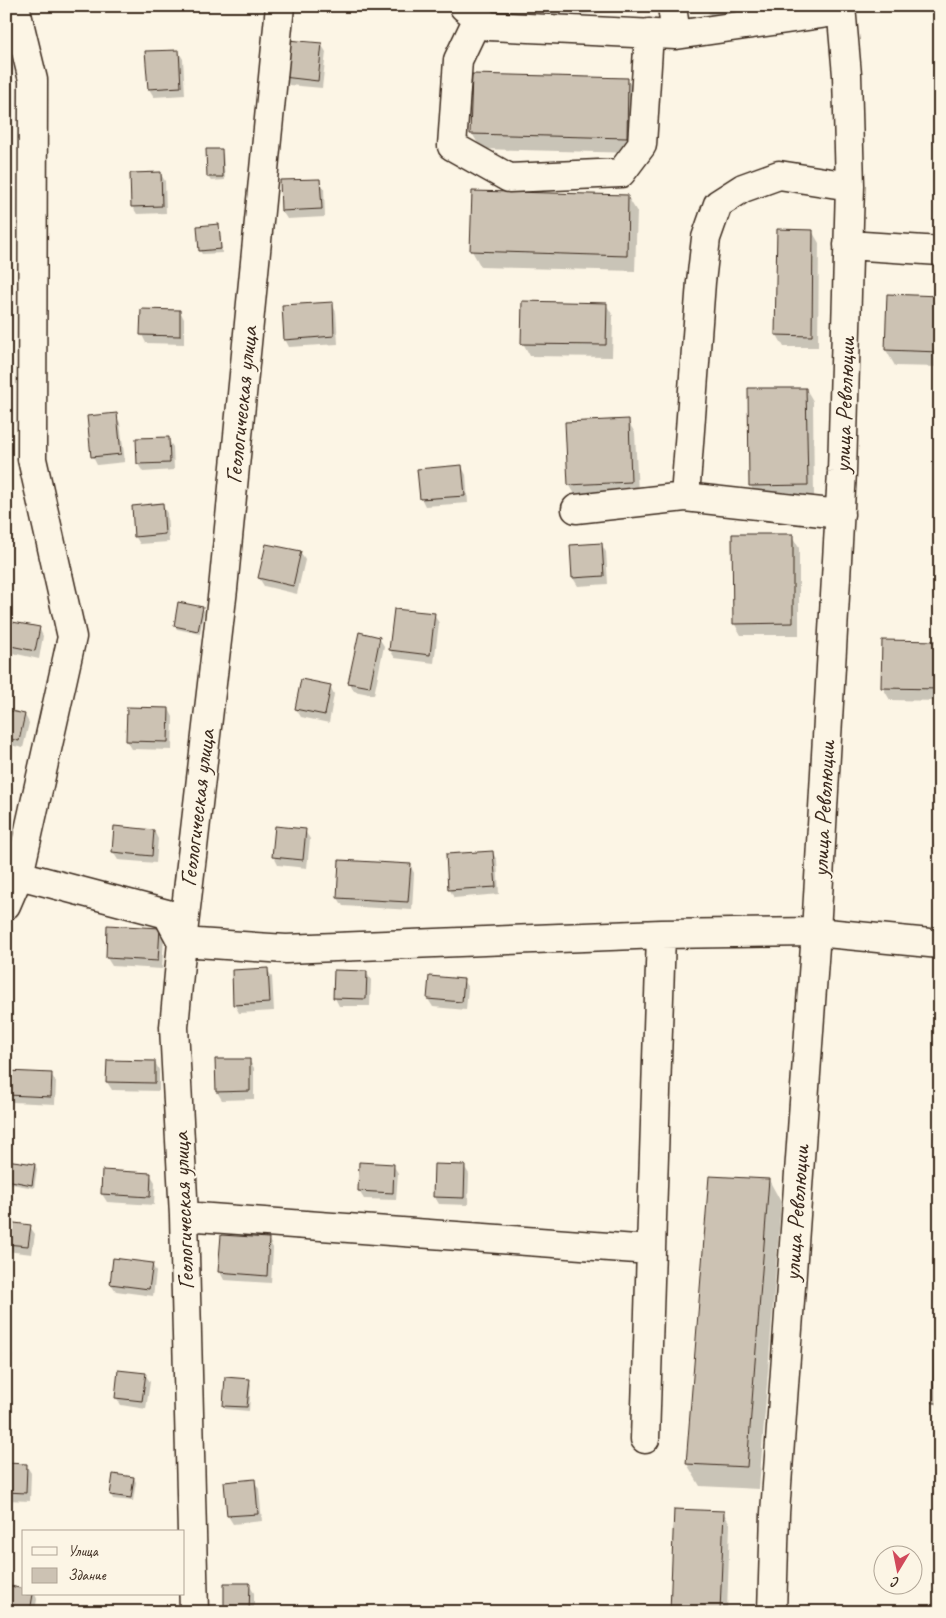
<svg xmlns="http://www.w3.org/2000/svg" width="946" height="1618" viewBox="0 0 946 1618" font-family="Caveat,sans-serif">
	<style>
		.shadow { fill: #0003 }
		.building { fill: #ccc2b3; stroke: #3b2a1e }
		.lines { fill: none; stroke-linecap: round; stroke-linejoin: round }
		.minor-casing { stroke: #3b2a1e; stroke-width: 31 }
		.minor { stroke: #fcf5e5; stroke-width: 28 }
		.labels { text-anchor: middle; stroke-width: 4; stroke-linejoin: round; paint-order: stroke }
		.street-label { font-size: 24px; fill: #3b2a1e; stroke: #fcf5e5 }
	</style>
	<rect width="100%" height="100%" fill="#fcf5e5"/>
	<filter id="ink" filterUnits="userSpaceOnUse"><feTurbulence type="fractalNoise" baseFrequency=".02" numOctaves="2"/><feDisplacementMap in="SourceGraphic" scale="10" xChannelSelector="R" yChannelSelector="G"/><feConvolveMatrix kernelMatrix="1 2 1 2 8 2 1 2 1" color-interpolation-filters="sRGB"/></filter>
	<g filter="url(#ink)">
		<path class="shadow" d="M540,6h100l-93,13z
			M705,6h91l-82,16z
			M321,44l5,8 -4,36 -33,-3 -4,-8z
			M178,51l5,8 2,36 -31,2 -5,-8z
			M627,79l10,16 -2,58 -154,-4 -9,-16z
			M221,150l2,4 2,26 -14,1 -3,-4z
			M160,173l5,8 1,32 -29,1 -5,-8z
			M319,180l5,8 1,29 -38,2 -5,-8z
			M473,192l155,5 9,15 -2,59 -154,-4 -9,-16z
			M218,226l2,3 2,24 -20,1 -2,-3z
			M778,230l34,1 7,12 -1,104h-34l-7,-12z
			M888,295l52,2v70l-45,-1 -9,-16z
			M332,304l4,8 2,32 -49,3 -4,-8z
			M606,304l7,12 -1,41 -82,-1 -7,-13z
			M180,311l4,8v25l-38,-1 -4,-8z
			M806,389l7,12 1,96 -57,1 -6,-12z
			M116,415l4,8 5,39 -28,3 -4,-8 -5,-40z
			M628,421l7,12 3,61 -62,2 -7,-12z
			M168,439l5,8 1,23 -31,2 -5,-8z
			M462,467l4,8 2,28 -43,3 -4,-8z
			M162,505l5,8 2,29 -29,2 -5,-8z
			M792,536l7,12v87h-58l-7,-12z
			M601,544l5,8 2,32 -30,2 -5,-8 -2,-32z
			M300,552l5,8 -8,34 -33,-8 -5,-8z
			M202,608l2,3 -4,23 -23,-5 -2,-3z
			M434,615l5,8 -5,40 -39,-5 -5,-8z
			M8,622l31,6 4,8 -4,23 -31,-7 -2,-2v-21z
			M379,638l5,8 -10,49 -20,-4 -4,-8z
			M940,642v59l-50,-1 -7,-12z
			M330,686l4,8 -5,29 -28,-6 -5,-8z
			M169,709l4,8 -1,33 -40,-1 -5,-8z
			M6,711l19,4 4,8 -6,25 -17,-4z
			M154,831l4,8 -2,24 -38,-3 -5,-8z
			M305,831l5,8 -3,29 -29,-3 -4,-8z
			M492,852l5,8 2,34 -45,4 -4,-8z
			M410,865l4,8 -2,37 -69,-4 -5,-8z
			M108,927l51,2 5,8 -2,32 -50,-3 -5,-8z
			M267,969l5,8 2,34 -35,2 -4,-8z
			M366,972l5,8 -1,26h-31l-4,-8z
			M430,978l33,2 5,8 -2,22 -33,-3 -5,-8z
			M249,1060l5,8v31l-32,1 -5,-8z
			M155,1062l4,8v21l-47,-1 -5,-8z
			M51,1074l5,8 -1,22 -43,-2 -4,-8z
			M6,1161l29,4 2,4 -3,19 -28,-5z
			M393,1165l5,8 -2,27 -32,-1 -5,-8z
			M464,1166l5,8 -1,31 -29,-1 -5,-8z
			M104,1171l46,3 5,8 -1,23 -47,-3 -5,-8z
			M769,1180l12,22 -22,287 -59,-3 -13,-22z
			M6,1223l24,4 5,7 -3,20 -26,-3z
			M269,1240l4,8 -2,35 -47,-3 -4,-8z
			M152,1264l4,8 -3,24 -37,-5 -5,-7z
			M6,1346l2,1 5,8 -4,31 -3,-1z
			M940,1346v65l-5,-9z
			M145,1374l5,8 -4,27 -25,-4 -5,-8z
			M249,1381l2,3 -2,27 -23,-2 -2,-4z
			M6,1465h20l5,8 -1,28 -24,-1z
			M134,1478l2,4 -3,19 -20,-2 -2,-4z
			M254,1481l5,8 3,32 -29,3 -5,-8z
			M723,1512l7,12 -3,88h-56z
			M249,1585l5,8v19h-29z
			M24,1594h11l2,5 -2,13h-29z"/>
		<path class="building" d="M287,40l35,3 -4,38 -35,-4z
			M179,50l2,37 -33,2 -3,-38z
			M472,74l156,4 -1,60 -157,-4z
			M206,149h16l1,28h-16z
			M161,172l1,34 -31,1 -1,-34z
			M320,179l2,30 -41,2 -1,-31z
			M472,191l156,4 -1,61 -157,-5z
			M219,224l2,25 -22,2 -2,-25z
			M777,229l36,1 -1,106 -37,-1z
			M887,294l53,2v56l-55,-2z
			M522,301l85,2 -1,42 -85,-1z
			M333,302l1,34 -50,4 -2,-35z
			M141,309l39,1v26l-40,-1z
			M748,388h58l2,97 -59,1z
			M117,413l4,41 -30,3 -4,-41z
			M629,419l2,63 -63,3 -3,-63z
			M169,437l1,26 -33,1 -1,-26z
			M462,465l3,31 -45,3 -3,-30z
			M163,503l2,31 -31,3 -2,-31z
			M732,534h61v89l-60,1z
			M602,543l2,33 -32,2 -2,-33z
			M266,544l35,7 -8,35 -35,-8z
			M178,602l25,5 -5,24 -24,-5z
			M394,609l41,4 -5,42 -41,-5z
			M7,621l33,6 -5,24 -29,-6z
			M359,632l21,5 -10,50 -22,-4z
			M882,640l58,1v48l-59,-1z
			M301,679l30,6 -6,30 -30,-6z
			M127,707l42,1 -1,34 -42,-1z
			M6,710l19,4 -6,27 -13,-3z
			M114,826l40,4 -2,26 -40,-4z
			M275,826l31,3 -3,31 -31,-3z
			M493,851l3,36 -48,3 -2,-36z
			M339,860l72,4 -3,38 -71,-4z
			M107,925l53,3 -2,33 -52,-3z
			M268,968l2,35 -37,2 -1,-35z
			M334,970l33,1 -1,28 -33,-1z
			M429,976l35,3 -2,23 -35,-3z
			M215,1059h35v32l-34,1z
			M107,1060l48,1v22l-49,-1z
			M7,1071l45,2 -1,24 -44,-2z
			M6,1160l29,4 -3,21 -26,-5z
			M359,1162l35,2 -1,29 -35,-2z
			M434,1164l31,1 -1,33 -31,-1z
			M102,1170l49,3 -1,24 -49,-3z
			M709,1176l60,3 -22,288 -61,-3z
			M6,1222l25,3 -3,21 -22,-2z
			M221,1235l48,3 -2,38 -49,-4z
			M113,1258l40,5 -4,26 -39,-5z
			M934,1344l6,1v58h-7z
			M118,1370l28,3 -4,28 -27,-3z
			M225,1377l25,2 -3,28 -24,-1z
			M6,1463l21,1 -1,29 -20,-1z
			M113,1474l21,3 -3,21 -21,-3z
			M255,1479l3,35 -31,2 -3,-34z
			M674,1509l50,2 -4,101h-50z
			M224,1583h26l-1,29h-25z
			M6,1585l18,4v5h9l-3,18h-24z"/>
		<g class="lines">
			<defs>
				<path id="minor" d="M15,6l18,74 -1,379 40,178 -53,238 148,39 15,28 104,7 375,-15 155,-2 124,12
					M672,6l4,29
					M464,7l24,19 188,9 166,-24
					M478,18l-20,42 -6,86 57,32 112,-5 21,-28 7,-112
					M848,245l92,6
					M576,509l109,-12
					M840,514l-155,-17 16,-215 5,-44 12,-34 25,-16 36,-13 71,11
					M6,905l13,-30
					M184,1216l466,34
					M645,1439l16,-505
					M194,1612l-10,-396 -10,-189 8,-85 41,-353 57,-583
					M772,1612l3,-99 41,-581 26,-460 8,-286 -3,-111 -6,-69"/>
			</defs>
			<use href="#minor" class="minor-casing"/>
			<use href="#minor" class="minor"/>
		</g>
	</g>
	<g class="labels">
		<g class="street-label">
			<text transform="translate(241 405) rotate(-84)" y="8">Геологическая улица</text>
			<text transform="translate(844 405) rotate(-88)" y="8">улица Революции</text>
			<text transform="translate(197 808) rotate(-83)" y="8">Геологическая улица</text>
			<text transform="translate(823 809) rotate(-87)" y="8">улица Революции</text>
			<text transform="translate(183 1211) rotate(-92)" y="8">Геологическая улица</text>
			<text transform="translate(796 1213) rotate(-86)" y="8">улица Революции</text>
		</g>
	</g>
	<rect width="946" height="1618" fill="none" stroke="#fcf5e5" stroke-width="25"/>
	<rect x="12" y="12" width="921" height="1593" fill="none" stroke="#3b2a1e" stroke-width="2" filter="url(#ink)"/>
	<rect x="22" y="1530" width="162" height="65" fill="#fcf5e5" stroke="#afa495"/>
	<rect x="32" y="1547" width="25" height="8" fill="#fcf5e5" stroke="#afa495"/>
	<text x="68" y="1556" font-size="15" fill="#3b2a1e">Улица</text>
	<rect x="32" y="1568" width="25" height="15" fill="#ccc2b3" stroke="#afa495"/>
	<text x="68" y="1580" font-size="15" fill="#3b2a1e">Здание</text>
	<g transform="translate(898 1570) rotate(190)"><circle r="24" fill="#fcf5e5" stroke="#afa495"/>
	<path d="M0-4L9 19L0 12L-9 19Z" fill="#d1495b"/>
	<text y="-8" font-size="14" font-weight="bold" text-anchor="middle" fill="#3b2a1e">С</text>
	</g>
</svg>
